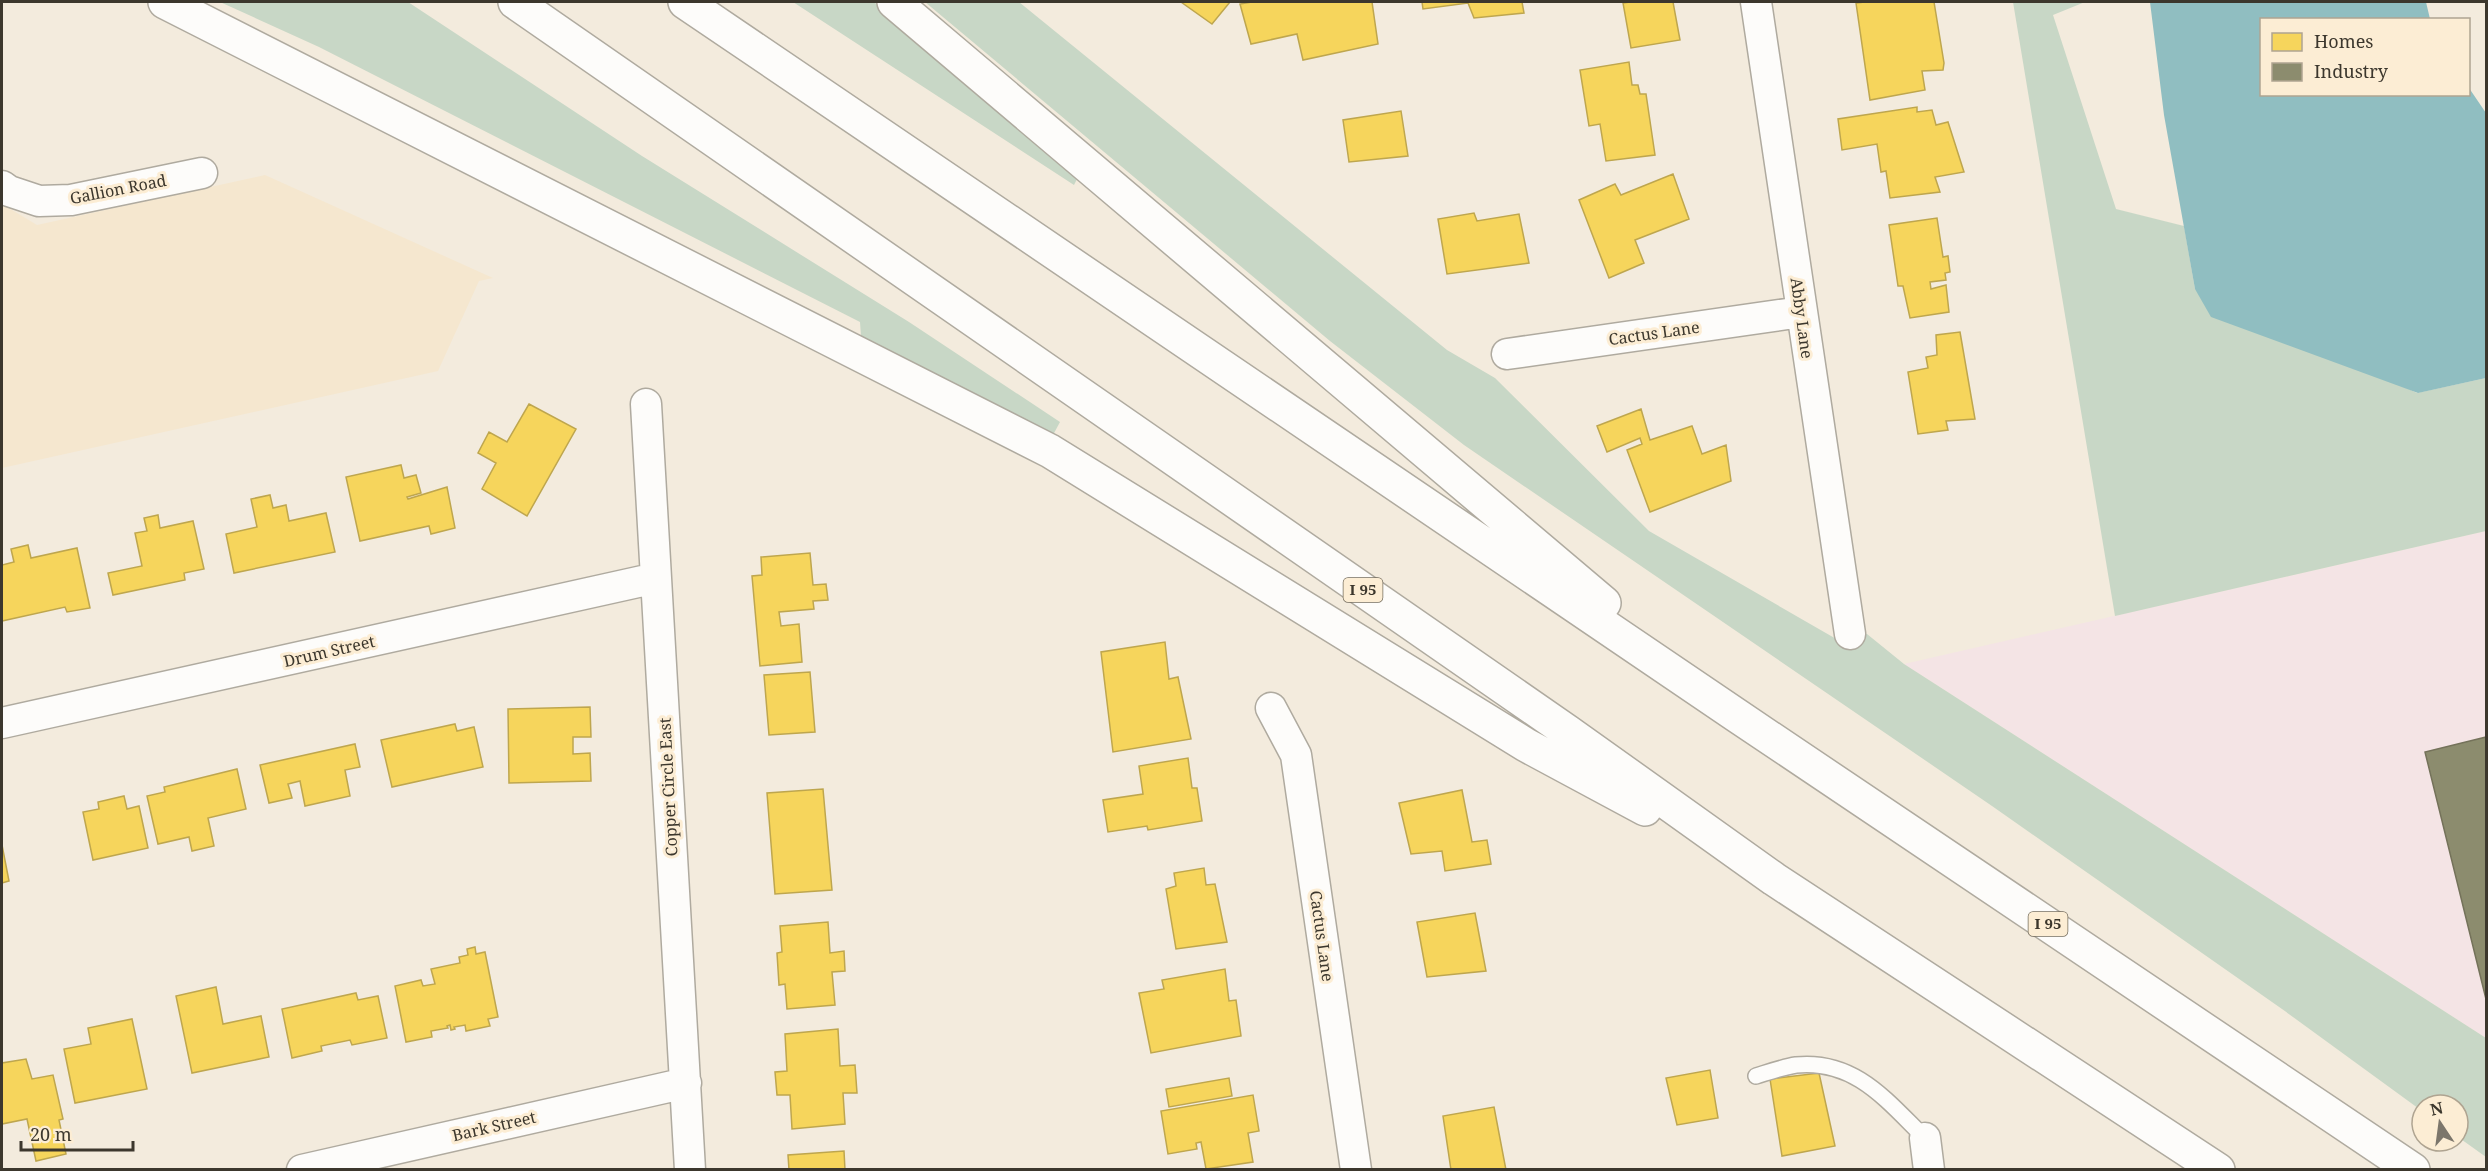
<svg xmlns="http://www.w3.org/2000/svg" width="2488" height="1171" viewBox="0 0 2488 1171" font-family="'Noto Serif',serif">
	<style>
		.built { fill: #f5e7cf }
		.industrial { fill: #f4e4e5 }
		.green { fill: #c8d7c6 }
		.water { fill: #90bec1 }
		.homes { fill: #f6d55c; stroke: #bea64e; stroke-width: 1.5 }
		.industry { fill: #8c8c6e; stroke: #74725a; stroke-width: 1.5 }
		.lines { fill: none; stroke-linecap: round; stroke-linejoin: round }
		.lane-casing { stroke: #afaa9f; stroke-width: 18 }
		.street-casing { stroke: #afaa9f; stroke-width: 33 }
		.highway-casing { stroke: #afaa9f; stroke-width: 36 }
		.lane { stroke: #fdfcfa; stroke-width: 15 }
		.street { stroke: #fdfcfa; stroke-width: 30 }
		.highway { stroke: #fdfcfa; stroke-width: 33 }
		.labels { text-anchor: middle; stroke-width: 6; stroke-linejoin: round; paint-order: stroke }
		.shield { fill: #fcedd4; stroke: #766e5f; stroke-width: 1.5 }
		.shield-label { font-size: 15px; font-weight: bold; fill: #3c372d }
		.street-label { font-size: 16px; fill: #3c372d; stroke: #fcedd4 }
	</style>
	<rect width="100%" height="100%" fill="#f3ebdd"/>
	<path class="built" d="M265,175l228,103 -14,3 -41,90 -436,97v-264l35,21z"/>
	<path class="industrial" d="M2486,531v507l-582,-374z"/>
	<path class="green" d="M220,2h188l234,154 267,166 151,100 -7,13 -192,-99 -1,-14 -541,-275z
		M793,2h81l204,175 -4,8z
		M925,2h94l428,348 48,28 154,153 189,109 29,-6 37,30 582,374v119l-28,-20v-32h-36v6l-140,-102 -290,-203 -528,-361 -134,-104z
		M2013,2h72l-32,13 63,194 68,17 11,63 222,104 69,-15v153l-371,85z"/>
	<path class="water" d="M2150,2h276l4,17 -168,1v74h206l1,-6 17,25v265l-68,15 -207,-76 -16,-28 -31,-174z"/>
	<path class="homes" d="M1181,2h49l-18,22z
		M1252,2h120l6,42 -75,16 -6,-26 -46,10 -11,-40z
		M1422,2h100l2,11 -50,5 -6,-15 -45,6z
		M1630,2h43l7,38 -49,8 -8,-45z
		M1865,2h69l10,61 -1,7 -21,1 3,19 -55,10 -14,-97z
		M1629,62l3,23h6l2,9h6l9,61 -49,6 -6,-37 -11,2 -9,-56z
		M1917,107v5l15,-2 4,15 12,-3 16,50 -29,5 5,15 -50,6 -4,-27 -5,1 -4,-28 -35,6 -4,-31z
		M1401,111l7,45 -59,6 -6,-42z
		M1673,174l16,45 -54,21 9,23 -35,15 -30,-78 36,-16 6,11z
		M1474,213l3,8 42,-7 10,49 -82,11 -9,-55z
		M1937,218l6,39 5,-1 2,16 -5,1 1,7 -16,2 1,7 15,-4 3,27 -39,6 -7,-32h-5l-9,-61z
		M1960,332l15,87 -29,2 2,9 -30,4 -10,-62 20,-4 -2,-11 11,-2 -1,-20z
		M529,404l47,25 -49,87 -45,-27 14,-26 -18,-10 11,-21 18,10z
		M1641,409l9,31 42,-14 10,28 24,-9 5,36 -81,31 -23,-62 15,-6 -2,-6 -33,14 -10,-26z
		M401,465l3,13 12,-3 5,18 -14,4 1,2 39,-12 8,41 -24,6 -2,-8 -69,15 -14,-64z
		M270,495l3,13 13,-3 3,16 37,-8 9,39 -101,21 -8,-39 31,-7 -6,-28z
		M158,515l2,13 33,-7 11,48 -20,4 1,7 -72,15 -5,-22 34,-7 -7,-33 12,-2 -3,-13z
		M28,545l3,13 46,-10 13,60 -23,4 -2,-5 -63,14v-56l12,-3 -3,-13z
		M810,553l3,32 13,-1 2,16 -15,1 1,8 -35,3 2,14 18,-2 3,38 -42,4 -8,-90 10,-1 -1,-18z
		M1165,642l4,37 9,-2 13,62 -78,13 -12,-100z
		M810,672l5,60 -46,3 -5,-60z
		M590,707l1,30h-18v17l17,-1 1,28 -82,2 -1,-74z
		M455,724l2,7 17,-4 9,40 -91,20 -11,-47z
		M355,744l5,23 -15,3 5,26 -45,10 -5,-25 -12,3 4,14 -23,5 -9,-38z
		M1188,758l4,30h5l5,33 -54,9 -1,-4 -39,6 -5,-32 40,-6 -4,-28z
		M237,769l9,40 -38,9 6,28 -22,5 -3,-14 -31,7 -11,-48 18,-4 -1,-5z
		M823,789l9,101 -57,4 -8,-101z
		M1462,790l10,52 15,-2 4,24 -46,7 -3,-20 -31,3 -12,-51z
		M124,796l3,13 12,-3 9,42 -55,12 -10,-48 16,-3 -1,-7z
		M2,845l7,36 -7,2z
		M1204,868l2,17 9,-1 12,58 -51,7 -10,-60 10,-3 -2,-13z
		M1475,913l11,58 -59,6 -10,-55z
		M828,922l2,31 14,-2 1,20 -13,1 3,33 -48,4 -2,-25 -6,1 -2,-32 5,-1 -2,-26z
		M475,947l1,7 9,-2 13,65 -10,2 2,7 -24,5 -1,-6 -11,2 1,2 -4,1 -1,-5 -3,1 1,2 -17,3 1,6 -26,5 -11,-56 26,-6 2,6 12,-2 -4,-15 29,-6 -1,-6 9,-2 -1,-6z
		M1225,969l4,32 7,-1 5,36 -90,17 -12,-60 25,-4 -2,-9z
		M216,987l7,37 38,-8 8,41 -77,16 -16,-77z
		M356,993l2,7 20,-4 9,42 -35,7 -2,-5 -29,6 1,5 -30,7 -10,-49z
		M132,1019l15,70 -72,14 -11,-54 27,-5 -3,-16z
		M838,1029l2,37 15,-1 2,28h-14l2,31 -53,5 -2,-34h-13l-2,-23 12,-1 -2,-37z
		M26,1059l6,20 21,-4 10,44 -4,1 7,34 -30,7 -9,-42 -25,5v-61z
		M1710,1070l8,48 -41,7 -11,-47z
		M1819,1073l16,73 -53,10 -12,-77z
		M1229,1078l3,18 -63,11 -3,-18z
		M1253,1095l6,36 -11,2 5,29 -47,7 -5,-27 -5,1 1,6 -29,5 -7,-43z
		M1494,1107l12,63h-55l-8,-54z
		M844,1151l1,19h-56l-1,-15z"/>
	<path class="industry" d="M2486,737v262l-61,-247z"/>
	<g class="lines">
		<defs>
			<path id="lane" d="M1756,1076c13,-4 27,-9 40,-11 59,-6 91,36 129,73"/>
			<path id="street" d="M1756,2l94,632
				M2,186l7,5 30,10 32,-1 131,-27
				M1507,354l294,-42
				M646,404l44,766
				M1271,708l25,47 60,415
				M2,723l654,-145
				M1925,1138l4,32
				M302,1170l384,-87"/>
			<path id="highway" d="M165,2l885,449 476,294 119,64
				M515,2l1053,730 206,147 444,291
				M685,2l1051,713 677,455
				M894,2l710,601"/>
		</defs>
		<use href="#lane" class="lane-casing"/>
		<use href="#street" class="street-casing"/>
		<use href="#highway" class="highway-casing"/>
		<use href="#lane" class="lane"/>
		<use href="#street" class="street"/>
		<use href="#highway" class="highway"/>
	</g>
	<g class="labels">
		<g class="shield">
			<rect x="1343.5" y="578" width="39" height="24" rx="4.5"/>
			<rect x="2028.5" y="912" width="39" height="24" rx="4.5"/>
		</g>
		<g class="shield-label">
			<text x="1363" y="595">I 95</text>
			<text x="2048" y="929">I 95</text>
		</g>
		<g class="street-label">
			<text transform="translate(118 189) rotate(-11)" y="6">Gallion Road</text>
			<text transform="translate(1802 318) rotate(82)" y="6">Abby Lane</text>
			<text transform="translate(1654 333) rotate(-8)" y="6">Cactus Lane</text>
			<text transform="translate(329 651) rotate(-13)" y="6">Drum Street</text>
			<text transform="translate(668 787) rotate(-93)" y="6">Copper Circle East</text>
			<text transform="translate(1322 936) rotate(82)" y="6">Cactus Lane</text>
			<text transform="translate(494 1126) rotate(-13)" y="6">Bark Street</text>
		</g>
	</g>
	<rect width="2488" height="1171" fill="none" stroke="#3c372d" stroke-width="6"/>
	<rect x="2260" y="18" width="210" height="78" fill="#fcedd4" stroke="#afa491" stroke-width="1.5"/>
	<rect x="2272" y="33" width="30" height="18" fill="#f6d55c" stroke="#afa491" stroke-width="1.5"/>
	<text x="2314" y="48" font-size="18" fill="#3c372d">Homes</text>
	<rect x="2272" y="63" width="30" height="18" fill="#8c8c6e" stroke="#afa491" stroke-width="1.5"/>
	<text x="2314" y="78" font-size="18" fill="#3c372d">Industry</text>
	<g transform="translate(2440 1123) rotate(347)"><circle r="28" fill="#fcedd4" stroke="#afa491" stroke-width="1.5"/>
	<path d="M0-4.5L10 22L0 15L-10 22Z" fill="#7c766b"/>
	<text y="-9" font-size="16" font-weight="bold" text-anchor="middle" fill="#3c372d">N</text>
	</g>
	<path d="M21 1141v9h112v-9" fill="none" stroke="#3c372d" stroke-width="3"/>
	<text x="30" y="1141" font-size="18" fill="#3c372d" stroke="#fcedd4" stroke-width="4.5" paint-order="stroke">20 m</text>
</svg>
